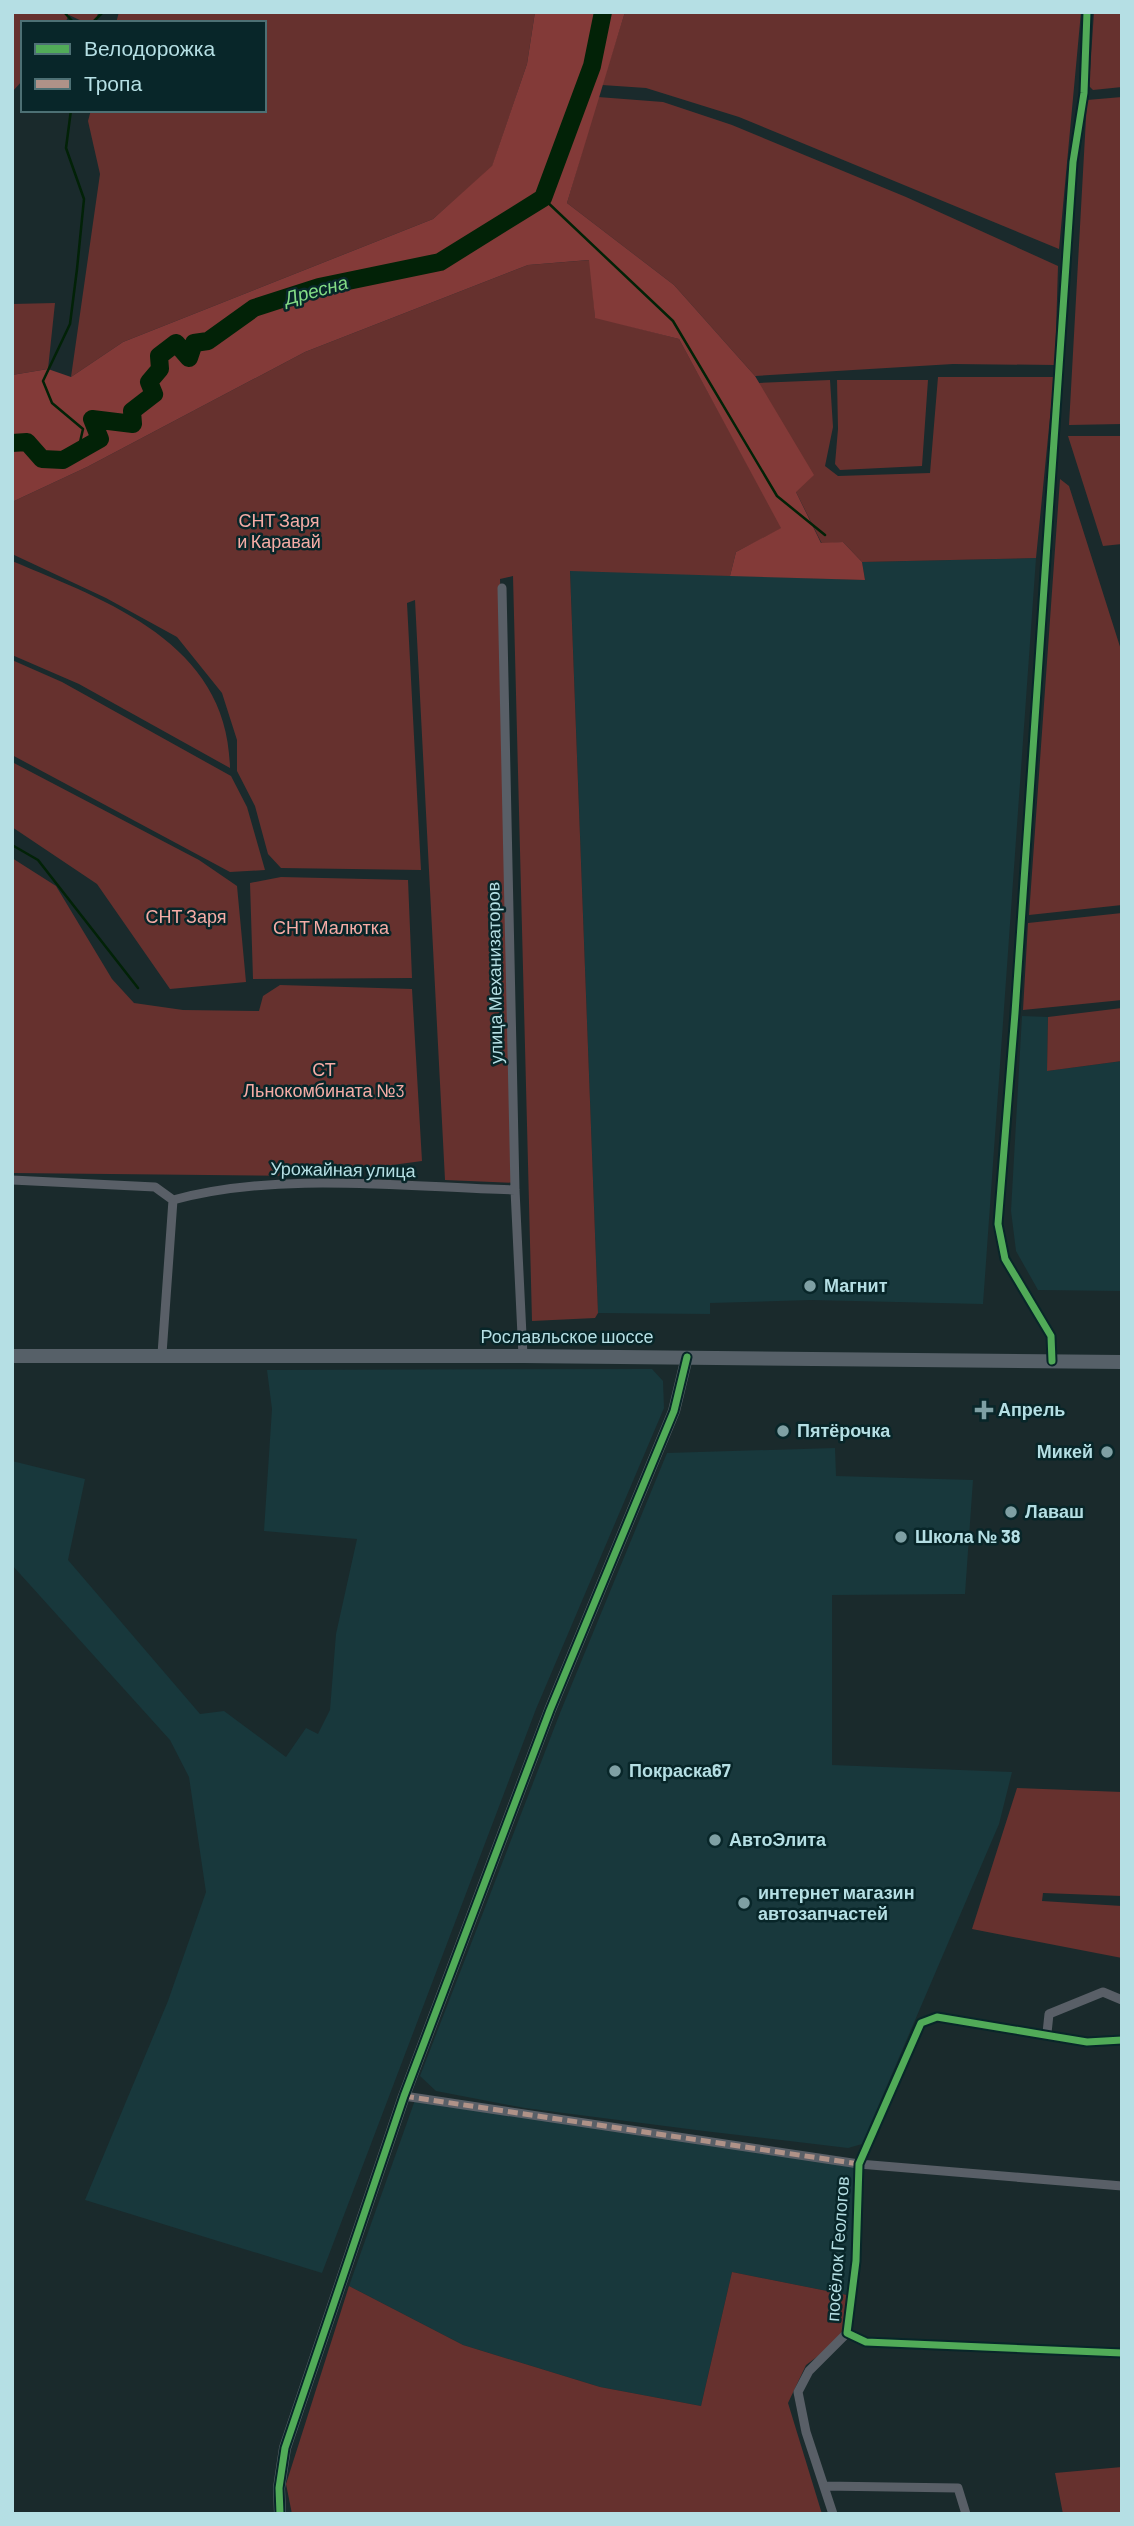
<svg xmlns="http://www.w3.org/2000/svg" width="1134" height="2526" viewBox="0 0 1134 2526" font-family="Barlow,sans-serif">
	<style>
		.built { fill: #18383c }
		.green { fill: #66312e }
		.forest { fill: #833a38 }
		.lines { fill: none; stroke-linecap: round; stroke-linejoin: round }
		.stream { stroke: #022207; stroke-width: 2.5 }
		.river { stroke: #022207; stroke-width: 18 }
		.street { stroke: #595f67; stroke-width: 9 }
		.secondary { stroke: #596168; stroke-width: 12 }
		.primary { stroke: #566068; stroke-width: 14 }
		.quiet { stroke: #af9288; stroke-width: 5; stroke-dasharray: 10 5; stroke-linecap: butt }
		.cycleway-casing { stroke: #082629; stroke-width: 11 }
		.cycleway { stroke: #51ab58; stroke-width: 7 }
		.poi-dot { fill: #7fa0a4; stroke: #082629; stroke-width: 2.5 }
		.labels { text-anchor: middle; stroke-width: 5; stroke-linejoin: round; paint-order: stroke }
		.park-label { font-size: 18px; fill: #f6aca6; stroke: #082629 }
		.street-label { font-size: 18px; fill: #b5dfe4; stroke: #082629 }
		.poi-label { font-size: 18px; font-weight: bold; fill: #b5dfe4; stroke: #082629; text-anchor: start }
		.water-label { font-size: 19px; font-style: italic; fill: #82db85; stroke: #082629 }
	</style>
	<rect width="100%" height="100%" fill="#1a2a2c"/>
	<path class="built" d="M1036,558l-53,746 -172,-4 -101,3v11l-112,-1 -28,-743 295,10 -3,-18z
		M1022,1016l26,1 -1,54 75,-10v230l-84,-1 -22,-39 -5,-40z
		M652,1369l11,12 1,27 -128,301 -214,564 -237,-73 83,-199 38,-109 -17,-115 -19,-37 -158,-175v-104l73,18 -17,81 132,154 24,-3 62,46 20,-29 12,6 12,-24 6,-76 21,-95 -93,-8 8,-122 -5,-39z
		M835,1448l1,28 137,4 -8,114 -133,1v170l180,7 -13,52 -137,320 -14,4 -144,-17 -179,-23 -89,-17 -16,-15 140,-363 107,-260z
		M415,2100l446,67 -9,129 -120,-24 -31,134 -101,-19 -137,-42 -114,-59z"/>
	<path class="green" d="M12,12h86l-2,11h-10l-17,-8 -4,8h-42v57l-11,12z
		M119,12h416l-8,52 -35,103 -59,52 -310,123 -52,35 29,-203 -12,-53 3,-11h173v-87h-148z
		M625,12h456l-22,237 -320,-132 -93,-29 -44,-3z
		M1094,12h28v75l-29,3 -4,-4z
		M598,97l65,5 69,23 174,72 152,69 -3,99 -102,-1 -198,12 -81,-91 -107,-82z
		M1122,97v327l-53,1 18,-325z
		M590,260l5,57 84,22 103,189 -46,24 -6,24 -160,-5 28,742 -3,5 -63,3 -19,-745 -13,3 18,604 -73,-3 -30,-580 -8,3 14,267 -140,-2 -13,-14 -13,-48 -18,-35v-31l-15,-47 -45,-56 -71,-39 -94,-44v-52l75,-35 218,-115 223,-87z
		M55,303l-7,66 -36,6v-71z
		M938,377h116l-18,181 -174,4 -19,-20 -21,2 -26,-52 -37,-109 71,-3 3,47 -8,39 13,10 92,-3z
		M837,380h91l-6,86 -82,4 -5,-6 3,-35z
		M1068,436h54v108l-19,2z
		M1060,479l9,7 53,167v252l-93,10z
		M12,561c98,41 216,83 218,207l-151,-84 -67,-29z
		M12,660l50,22 169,94 16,31 18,63 -35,2 -218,-117z
		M12,762l187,98 38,26 9,96 -76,7 -73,-105 -85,-57z
		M12,858l44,28 56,93 22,24 49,7 76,1 4,-15 17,-11 132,4 10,172 -111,15 -299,-3z
		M281,877l127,3 4,98 -159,1 -3,-96z
		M1122,913v87l-99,10 5,-87z
		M1122,1008v53l-75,10 1,-54z
		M1017,1788l105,4v104l-79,-3 -1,8 80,5v52l-150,-29z
		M732,2272l120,24 -11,43 -35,26 -18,38 34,111h-530l-6,-30 63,-198 114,59 137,42 101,19z
		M1122,2467v47h-59l-8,-41z"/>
	<path class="forest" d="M535,12h90l-58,191 107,82 81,91 59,99 -18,17 25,51 22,-1 19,20 3,18 -135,-4 6,-24 45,-24 -102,-189 -84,-21 -6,-58 -61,5 -223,87 -218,115 -75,35v-127l36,-6 23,8 52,-35 310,-123 59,-53 35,-102z"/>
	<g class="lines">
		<path class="stream" d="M64,12l10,11
			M92,23l11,-11
			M71,110l-5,38 18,51 -7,70 -7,55 -27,57 9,22 31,26 -5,22
			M543,198l130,123 104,175 48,39
			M12,845l26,15 100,128"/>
		<path class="river" d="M12,443l15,-1 15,17 21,1 37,-21 -8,-20 41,5 -1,-13 22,-17 -5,-12 11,-13 -1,-13 17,-13 13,15 5,-15 14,-2 46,-33 65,-21 121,-25 103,-64 49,-132 11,-54"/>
		<path class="street" d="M502,588l13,602 8,166
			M12,1180l143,7 18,13c106,-29 232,-13 342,-10
			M162,1354l11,-154
			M1052,1361l-1,-25 -46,-77 -7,-35 17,-211 58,-851 11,-69 3,-81
			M1047,2033l2,-19 54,-22 19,8
			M1122,2040l-35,2 -150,-25 -16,6 -62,141 -3,97 -9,72 19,9 256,11
			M404,2096l455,68 263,22
			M824,2486l134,2 8,26
			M833,2514l-27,-82 -8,-40 11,-21 38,-38"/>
		<path class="secondary" d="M280,2514l-1,-26 6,-40 119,-352 146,-386 124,-299 13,-54"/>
		<path class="primary" d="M12,1356h511l599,6"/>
		<path class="quiet" d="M404,2096l455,68"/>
		<defs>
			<path id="cycleway" d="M1052,1361l-1,-25 -46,-77 -7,-35 17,-211 58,-851 11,-69 3,-81
				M1122,2040l-35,2 -150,-25 -16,6 -62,141 -3,97 -9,72 19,9 256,11
				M280,2514l-1,-26 6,-40 119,-352 146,-386 124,-299 13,-54"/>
		</defs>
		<use href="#cycleway" class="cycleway-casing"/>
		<use href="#cycleway" class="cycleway"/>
	</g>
	<g class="poi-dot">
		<circle cx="810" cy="1286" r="7"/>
		<path d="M980.5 1399.5h7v7h7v7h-7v7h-7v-7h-7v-7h7z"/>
		<circle cx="783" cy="1431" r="7"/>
		<circle cx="1107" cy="1452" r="7"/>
		<circle cx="1011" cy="1512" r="7"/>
		<circle cx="901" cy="1537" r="7"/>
		<circle cx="615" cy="1771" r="7"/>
		<circle cx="715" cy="1840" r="7"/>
		<circle cx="744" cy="1903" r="7"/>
	</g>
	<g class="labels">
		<g class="park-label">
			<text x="279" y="527">СНТ Заря<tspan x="279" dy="21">и Каравай</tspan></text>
			<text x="186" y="923">СНТ Заря</text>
			<text x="331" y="934">СНТ Малютка</text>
			<text x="324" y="1076">СТ<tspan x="324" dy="21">Льнокомбината №3</tspan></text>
		</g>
		<g class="street-label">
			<text transform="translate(495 973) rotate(-91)" y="6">улица Механизаторов</text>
			<text transform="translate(343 1170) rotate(1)" y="6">Урожайная улица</text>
			<text x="567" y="1343">Рославльское шоссе</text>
			<text transform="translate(838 2249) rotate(-86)" y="6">посёлок Геологов</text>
		</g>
		<g class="poi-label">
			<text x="824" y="1292">Магнит</text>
			<text x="998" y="1416">Апрель</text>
			<text x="797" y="1437">Пятёрочка</text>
			<text x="1093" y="1458" text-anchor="end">Микей</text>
			<text x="1025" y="1518">Лаваш</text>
			<text x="915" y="1543">Школа № 38</text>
			<text x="629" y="1777">Покраска67</text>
			<text x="729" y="1846">АвтоЭлита</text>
			<text x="758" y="1899">интернет магазин<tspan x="758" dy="21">автозапчастей</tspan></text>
		</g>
		<g class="water-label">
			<text transform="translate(316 290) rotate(-15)" y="7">Дресна</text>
		</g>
	</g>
	<rect width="1134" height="2526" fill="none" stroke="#b5dfe4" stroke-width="28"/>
	<rect x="21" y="21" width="245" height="91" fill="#082629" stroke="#4d7074" stroke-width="2"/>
	<rect x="35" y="44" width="35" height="10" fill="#51ab58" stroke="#4d7074" stroke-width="2"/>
	<text x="84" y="56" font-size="21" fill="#b5dfe4">Велодорожка</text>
	<rect x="35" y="79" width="35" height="10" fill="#af9288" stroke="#4d7074" stroke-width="2"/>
	<text x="84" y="91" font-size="21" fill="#b5dfe4">Тропа</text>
</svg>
